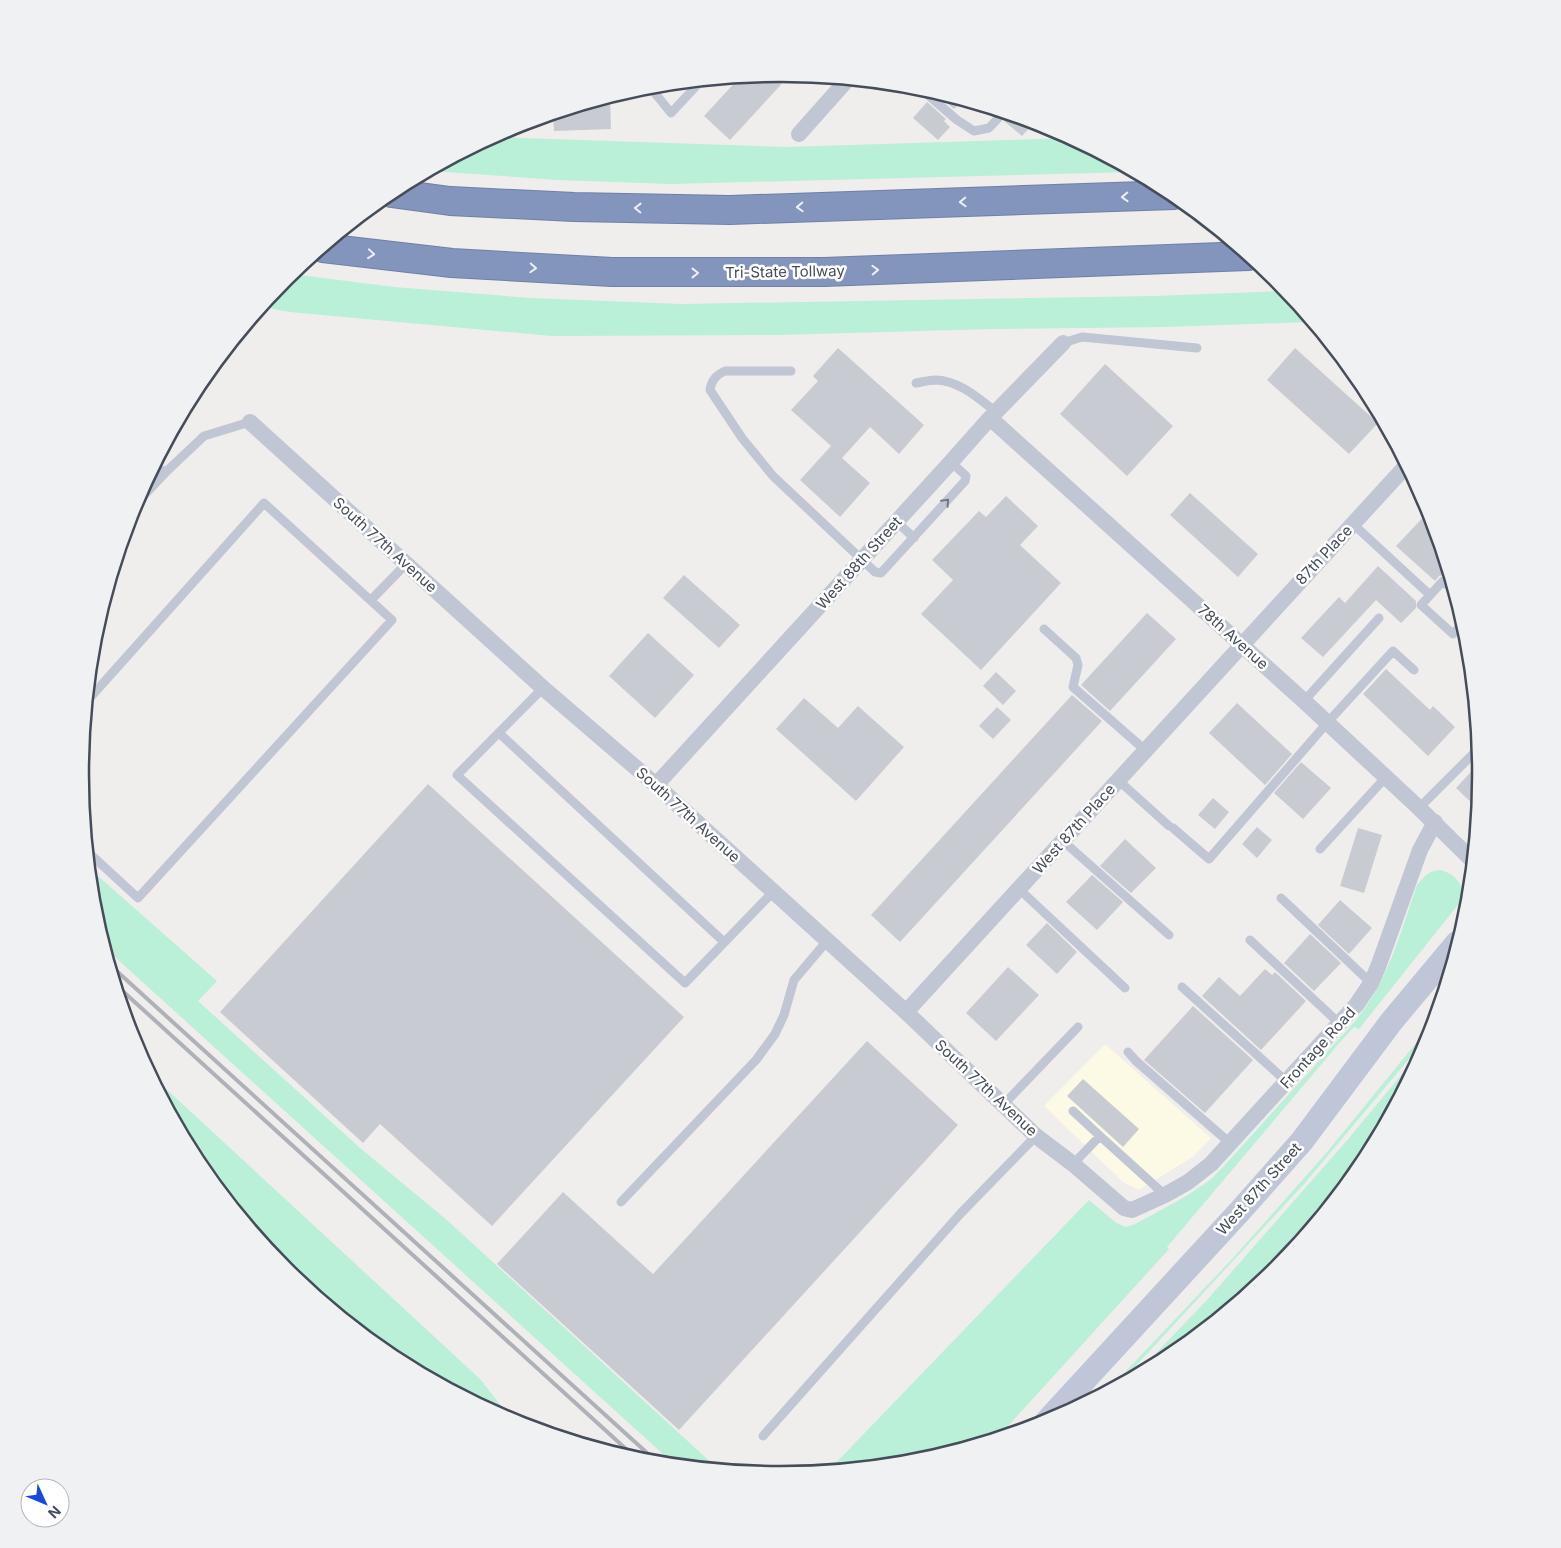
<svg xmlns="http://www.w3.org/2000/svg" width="1561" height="1548" viewBox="0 0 1561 1548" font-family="Inter,sans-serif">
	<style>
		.commercial { fill: #fcf9e5 }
		.green { fill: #baefd8 }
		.building { fill: #c9cbd3 }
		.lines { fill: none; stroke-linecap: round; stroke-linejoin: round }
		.motorway-casing { stroke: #6f80a8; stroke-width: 30 }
		.service { stroke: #c0c6d3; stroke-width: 9 }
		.minor { stroke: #c0c6d3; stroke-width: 16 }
		.secondary { stroke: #bfc6d7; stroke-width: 24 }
		.motorway { stroke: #8495bd; stroke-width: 28 }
		.rail { stroke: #afb1b8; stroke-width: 4 }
		.oneway { stroke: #edeff5 }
		.oneway2 { stroke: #707784 }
		.labels { text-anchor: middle; stroke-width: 5; stroke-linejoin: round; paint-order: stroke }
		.street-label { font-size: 15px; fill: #454c5a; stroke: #fff }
		.rim { fill: none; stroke: #454c5a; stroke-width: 2.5 }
	</style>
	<rect width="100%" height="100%" fill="#f0eded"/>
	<path class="commercial" d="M1105,1044l106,94 -17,18 -55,34 -16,-8 -79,-76z"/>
	<path class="green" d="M494,137l293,10 283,-9 62,34 -461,12 -113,-4 -127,-9z
		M291,274l103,13 137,11 150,6 473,-8 132,-5 25,31 -146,5 -172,2 -215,6 -226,1 -262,-24 -28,-5z
		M90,869l127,112 -19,20 162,147 88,73 269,247 -43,-4 -569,-516 -11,-38z
		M1441,870c18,6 27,19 16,36l-98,123 -5,-2 -13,14 -174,206 2,2 -170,187 -82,25 -87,8 259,-269 26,22 10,5 8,-2 21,-11 34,-19 22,-15 14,-14 132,-146c33,-41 44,-86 61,-135 8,-9 11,-14 24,-15z
		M1434,1021l-4,13 -126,150 -184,199 -10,5 124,-131 94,-106z
		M1427,1044l-64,119 -49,59 -57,62 -88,72 -34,19 72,-75 142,-162z
		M151,1075l329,304 33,42 -122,-65 -106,-87 -87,-106z"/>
	<path class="building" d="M776,74l14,1 -60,65 -26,-24 35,-38z
		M935,93h1l26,8 -8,8z
		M610,97l1,32 -57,2 -1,-16z
		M927,102l19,17 -2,2 6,6 -12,13 -25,-22z
		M1009,115l5,2 20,6 -12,13 -18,-15z
		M838,348l86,77 -25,29 -29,-27 -28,31 28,25 -30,34 -40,-37 31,-34 -40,-36 27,-29 -5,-5z
		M1295,348l83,75 -29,31 -82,-74z
		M1105,364l68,62 -46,50 -67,-62z
		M1190,493l68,61 -20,23 -68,-62z
		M1006,496l32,30 -18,19 41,38 -80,87 -60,-56 32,-34 -21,-20 47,-49 7,6z
		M1429,511l19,61 -3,3 -6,1 -4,5 -39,-35z
		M1378,566l38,35v7l-15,15 -25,-23 -53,57 -22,-19 38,-41 6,6z
		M684,575l56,50 -21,23 -56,-50z
		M1147,613l29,26 -66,72 -29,-26z
		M648,633l46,42 -39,43 -46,-42z
		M1386,669l44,41 3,-4 22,21 -27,29 -65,-62z
		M996,672l20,19 -13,14 -20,-19z
		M1072,695l30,26 -202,221 -29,-27z
		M804,698l34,30 20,-22 46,41 -48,54 -80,-72z
		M1237,703l55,51 -27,31 -56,-52z
		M997,707l14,13 -18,19 -14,-13z
		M1301,762l30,26 -28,31 -29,-26z
		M1480,762l1,12 -4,34 -21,-20z
		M428,784l256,233 -192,209 -112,-102 -17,19 -143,-131z
		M1213,798l16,14 -14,17 -17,-14z
		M1257,827l15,13 -15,18 -15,-14z
		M1358,828l24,7 -18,58 -24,-7z
		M1125,839l31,29 -25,25 -31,-27z
		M1092,875l31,27 -26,28 -31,-28z
		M1340,900l32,28 -23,26 -31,-29z
		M1047,923l30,29 -20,22 -31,-29z
		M1310,934l31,29 -27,28 -30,-28z
		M1008,967l31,28 -43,46 -30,-28z
		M1265,969l7,6 3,-3 31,29 -45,49 -59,-54 17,-19 21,19z
		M1193,1006l60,54 -48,53 -61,-53z
		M867,1041l91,84 -279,305 -182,-166 66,-72 90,82z
		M1083,1079l56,50 -16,18 -56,-51z"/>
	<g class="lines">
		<defs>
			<path id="motorway" d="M391,193l59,8 124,6 156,3 444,-15
				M323,248l129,15 160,9h212l424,-16"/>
		</defs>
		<use href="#motorway" class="motorway-casing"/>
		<path class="service" d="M650,87l21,26 29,-31
			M921,89l36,31 17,11 15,-3 14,-15
			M1063,343l19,-6 115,11
			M791,371h-66c-9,4 -14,9 -15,19l32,48 31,38 102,96 6,1 84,-92 1,-5 -15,-14
			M916,383c6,-1 13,-3 20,-3 24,1 42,18 60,32
			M151,473l17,-3 36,-34 46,-14
			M134,506l34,-36
			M896,521l18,17
			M1353,524l77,71
			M1453,590l-10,-9 -22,24 32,29 10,-11
			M371,600l35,-36
			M1044,629l32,29 2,7 -5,22 72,63
			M543,688l-86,87 228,208 88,-91
			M88,700l176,-197 128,117 -254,278 -50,-46
			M1304,701l75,-83
			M499,733l225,209
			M1118,780l51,46
			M1419,808l59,-59
			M1173,828l36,31 118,-136 66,-72 21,19
			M1063,841l106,94
			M1320,849l66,-72
			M1019,889l106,99
			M1281,898l90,85
			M1250,940l90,84
			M1182,987l105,95
			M1128,1052l8,9 95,83
			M1003,1105l75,-78
			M1073,1111l27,25
			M1073,1164l27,-28 65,59
			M621,1202l135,-142 19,-26 9,-19 10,-35 33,-39
			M763,1436l198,-223 75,-77"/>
		<path class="minor" d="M799,134l48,-54
			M990,418l314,283 115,107 53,52
			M250,422l293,266 113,97 250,227 130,124 37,28 51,44 8,2 33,-15 23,-13 23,-18 146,-160 14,-21 7,-16 42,-117 15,-28
			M656,785l295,-323 39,-44 73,-75
			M906,1012l500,-546"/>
		<path class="secondary" d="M1046,1422l194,-211 62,-70 89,-119 66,-79"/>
		<use href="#motorway" class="motorway"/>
		<path class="rail" d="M110,965l547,497
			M116,985l521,474"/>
	</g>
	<defs><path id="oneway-chevron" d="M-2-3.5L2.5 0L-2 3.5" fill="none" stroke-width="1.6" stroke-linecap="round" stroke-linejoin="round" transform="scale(1.25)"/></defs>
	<g class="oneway">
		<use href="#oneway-chevron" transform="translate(1125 197) rotate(178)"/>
		<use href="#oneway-chevron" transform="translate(963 202) rotate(178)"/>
		<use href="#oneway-chevron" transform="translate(800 207) rotate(178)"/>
		<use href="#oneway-chevron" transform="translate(638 208) rotate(-179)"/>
		<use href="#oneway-chevron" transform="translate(371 254) rotate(6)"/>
		<use href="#oneway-chevron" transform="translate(533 268) rotate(3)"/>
		<use href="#oneway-chevron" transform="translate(875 270) rotate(-2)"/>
		<use href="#oneway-chevron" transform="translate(695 273)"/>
	</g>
	<use class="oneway2" href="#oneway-chevron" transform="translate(946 502) rotate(-47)"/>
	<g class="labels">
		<g class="street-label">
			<text transform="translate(785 272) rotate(-1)" y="5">Tri-State Tollway</text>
			<text transform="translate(385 545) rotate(42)" y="5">South 77th Avenue</text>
			<text transform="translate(1324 555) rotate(-47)" y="5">87th Place</text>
			<text transform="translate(859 563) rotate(-48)" y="5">West 88th Street</text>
			<text transform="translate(1233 637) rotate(42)" y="5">78th Avenue</text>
			<text transform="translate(688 815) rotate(42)" y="5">South 77th Avenue</text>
			<text transform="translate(1074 829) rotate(-48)" y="5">West 87th Place</text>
			<text transform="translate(1318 1048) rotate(-48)" y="5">Frontage Road</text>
			<text transform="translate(986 1088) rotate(43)" y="5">South 77th Avenue</text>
			<text transform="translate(1259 1189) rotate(-48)" y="5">West 87th Street</text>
		</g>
	</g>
	<path d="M0 0H1561V1548H0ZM780 82H781A691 691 0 0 1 1472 773V775A691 691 0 0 1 781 1466H780A691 691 0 0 1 89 775V773A691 691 0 0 1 780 82Z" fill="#f0f1f2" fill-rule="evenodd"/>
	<path class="rim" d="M780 82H781A691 691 0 0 1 1472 773V775A691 691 0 0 1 781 1466H780A691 691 0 0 1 89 775V773A691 691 0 0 1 780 82Z"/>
	<g transform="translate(45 1503) rotate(134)"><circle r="24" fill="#ffffff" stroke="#b5b7bd"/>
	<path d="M0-4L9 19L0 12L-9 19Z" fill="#1849df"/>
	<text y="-8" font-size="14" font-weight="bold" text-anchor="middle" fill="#454c5a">N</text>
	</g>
</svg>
